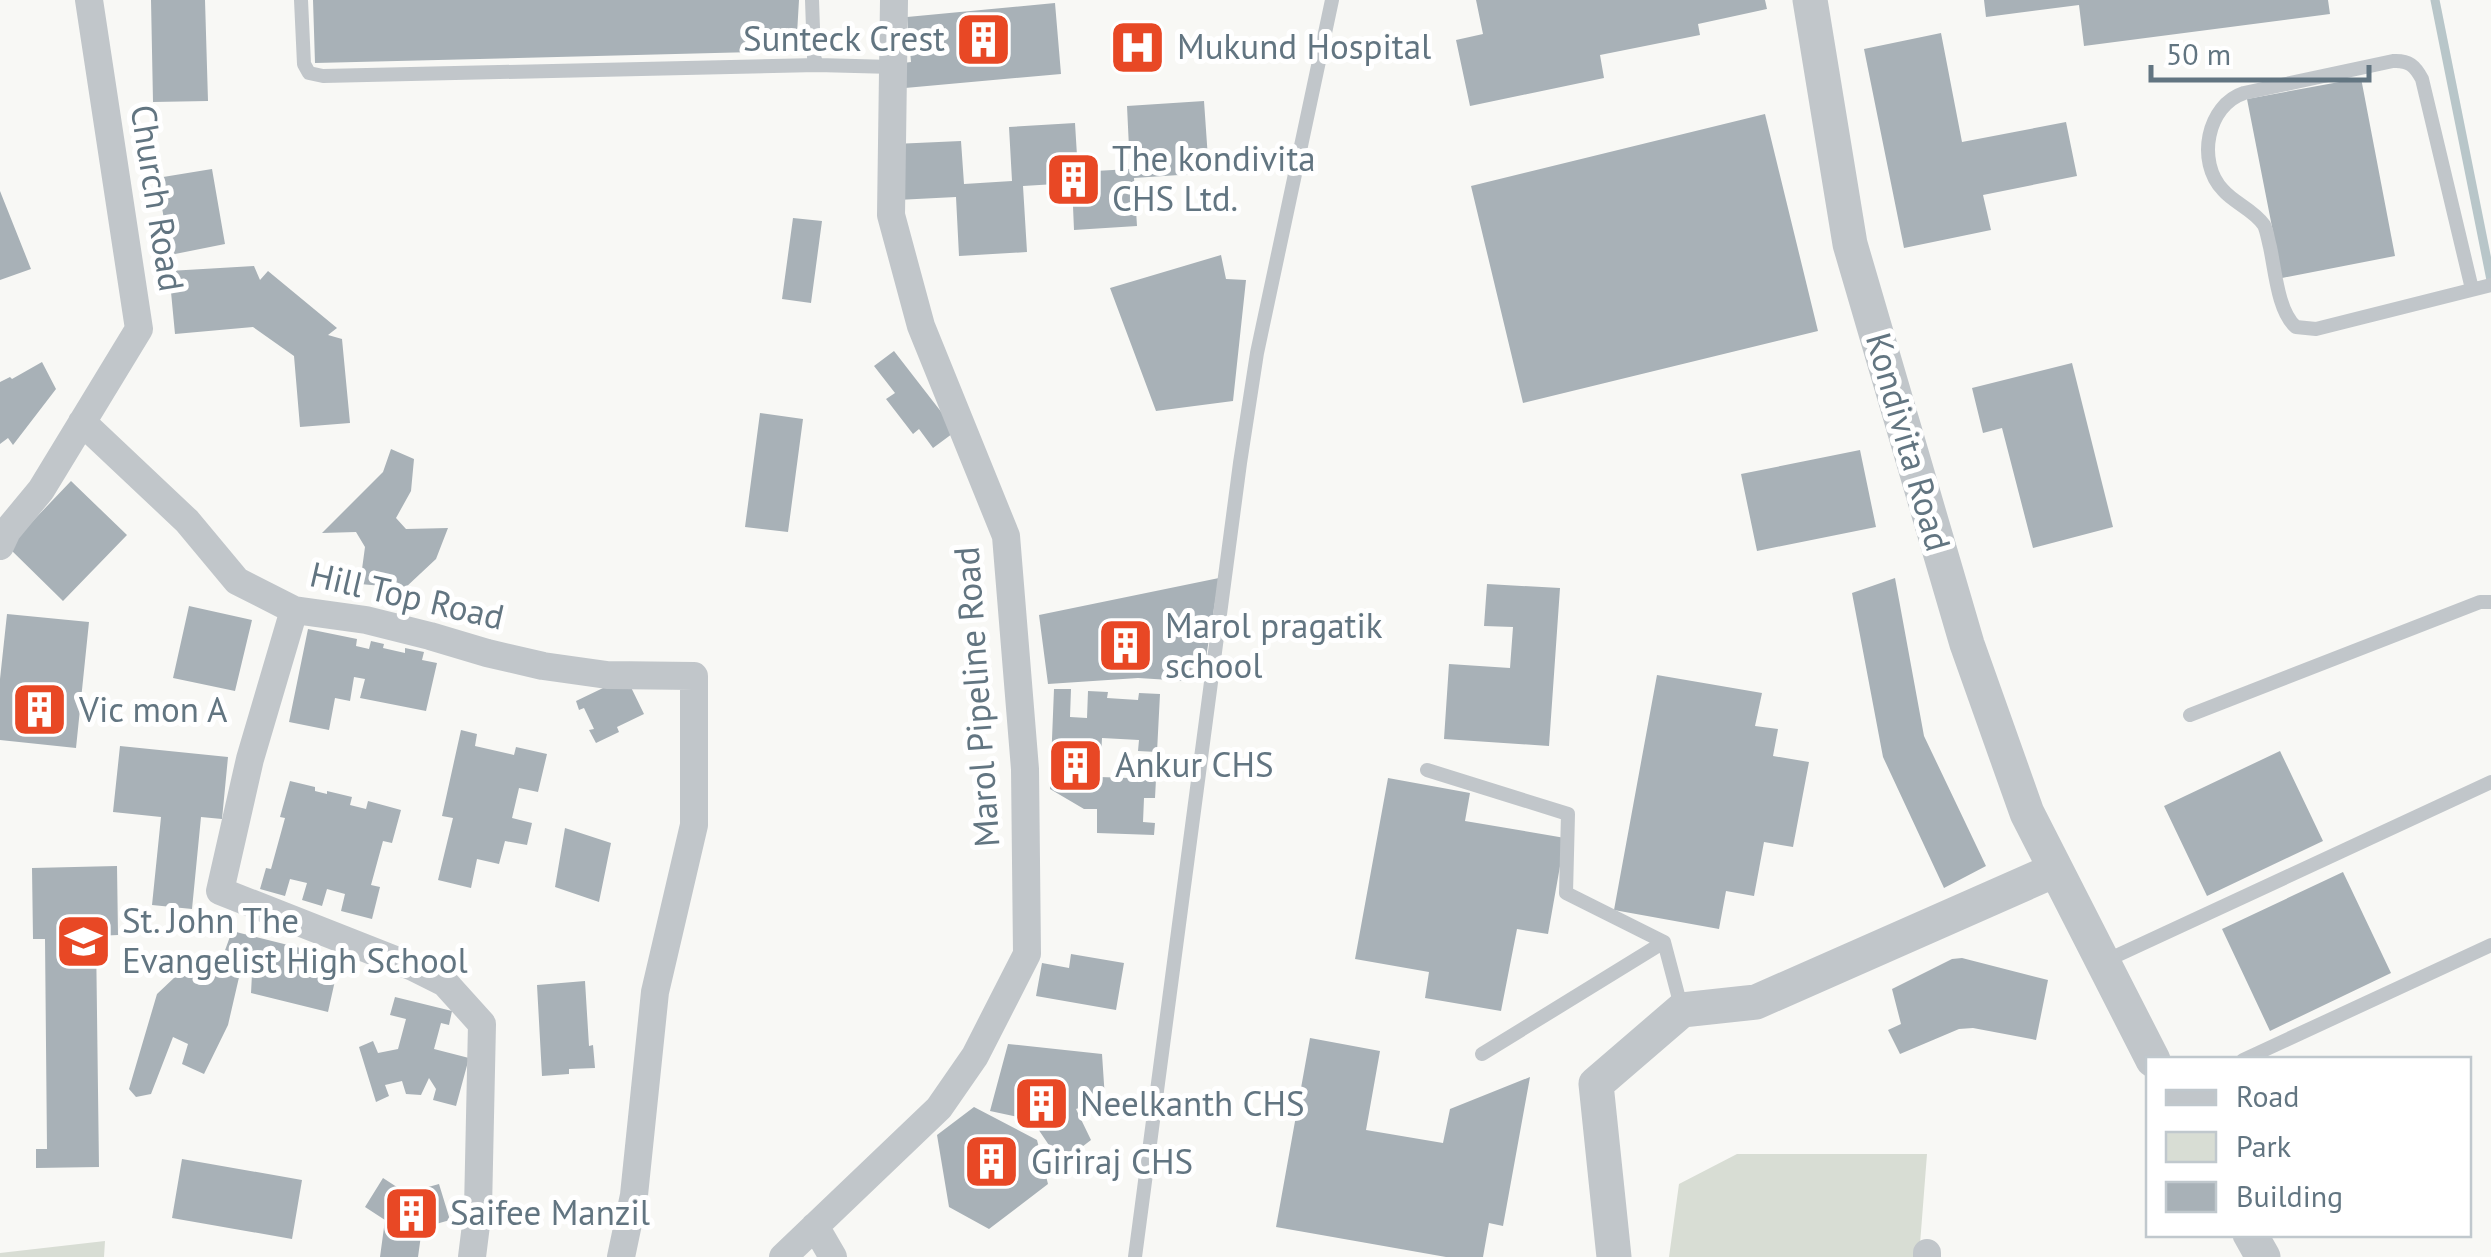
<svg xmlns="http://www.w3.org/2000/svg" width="2491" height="1257" viewBox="0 0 2491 1257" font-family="'PT Sans',sans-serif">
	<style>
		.green { fill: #d8ddd4 }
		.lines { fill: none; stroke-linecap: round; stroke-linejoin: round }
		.stream { stroke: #b8c6c9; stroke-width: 9 }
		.building { fill: #a8b1b7 }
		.service { stroke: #c1c6ca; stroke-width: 14 }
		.minor { stroke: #c1c6ca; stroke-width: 28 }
		.tertiary { stroke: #c1c6ca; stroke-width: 35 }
		.labels { text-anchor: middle; stroke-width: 10; stroke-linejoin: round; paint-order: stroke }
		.poi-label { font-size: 35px; fill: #627581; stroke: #fff; text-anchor: start }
		.street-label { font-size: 35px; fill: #627581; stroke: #fff }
	</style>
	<rect width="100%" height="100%" fill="#f8f8f5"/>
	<path class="green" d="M1737,1154h190l-8,103h-250l10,-73z
		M105,1241l-1,16h-104v-4z"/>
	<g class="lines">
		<path class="stream" d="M2435,0l56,280"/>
	</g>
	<path class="building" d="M151,0h54l3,101 -55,1z
		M313,0h486l-3,51 -481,12z
		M1476,0h289l2,9 -69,15 2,11 -100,20 4,23 -134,28 -14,-66 27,-6z
		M1984,0h344l2,14 -246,32 -5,-41 -93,12z
		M1055,3l6,71 -156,14 -2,-25 8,-1 -4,-45z
		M1941,33l21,109 104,-20 11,54 -94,19 8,35 -87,18 -40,-199z
		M2361,78l34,178 -113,22 -35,-179z
		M1204,101l5,72 -75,5 3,48 -63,4 -2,-47 -49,3 4,66 -68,4 -3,-59 -59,3 -3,-56 67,-3 3,43 48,-3 -3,-54 66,-4 3,49 52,-3 -3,-63z
		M1765,114l53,217 -295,72 -52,-217z
		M212,169l13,75 -55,11 -13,-77z
		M0,191l31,78 -31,11z
		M793,218l29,3 -11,82 -29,-4z
		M1221,255l5,24 20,1 -13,121 -77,10 -46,-123z
		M254,266l6,14 8,-9 69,57 -9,7 14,4 8,84 -50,4 -6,-71 -41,-29 -78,7 -6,-63z
		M894,351l62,80 -23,17 -14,-19 -6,5 -27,-35 9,-6 -21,-27z
		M42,362l14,27 -43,56 -5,-7 -8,6v-62l10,-5 2,2z
		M2072,363l41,164 -80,21 -31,-120 -19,5 -11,-45z
		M760,413l43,6 -15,113 -43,-5z
		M391,449l23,10 -3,32 -15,27 10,11 42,-1 -12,31 -31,29 -45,-4 5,-37 -9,-15 -34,1 61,-61z
		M1860,450l16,77 -119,24 -16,-77z
		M71,481l56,54 -64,66 -55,-54z
		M1219,578l-17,104 -64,-4 -90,6 -9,-69z
		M1895,578l29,158 62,130 -42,22 -61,-131 -31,-164z
		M1487,584l73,4 -11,158 -105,-7 5,-75 61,4 3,-41 -29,-1z
		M189,606l63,14 -17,71 -62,-13z
		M7,614l82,8 -13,126 -76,-8v-61z
		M308,629l49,10 -1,7 13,3 2,-8 13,3 -1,4 22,5v-5l19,4 -2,8 15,3 -11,48 -66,-13 5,-19 -11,-2 -4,24 -15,-3 -6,32 -40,-8z
		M1657,675l105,18 -7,33 23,3 -5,27 36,6 -16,85 -29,-5 -10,54 -28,-5 -7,38 -105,-19z
		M626,677l18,37 -27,13 2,5 -23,11 -7,-13 5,-1 -10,-21 -5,2 -3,-9z
		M1054,689h17l-1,28 17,1 1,-27 20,1 -1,6 31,2 1,-7 21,1 -3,58 -19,-1 1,-11 -37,-2 -2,39 56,2 -1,19h-11l-1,24 12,1 -1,12 -57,-2v-24h-13l-34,-20z
		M461,730l16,4 -2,12 39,9 2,-8 31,7 -9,38 -19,-4 -7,30 20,5 -5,22 -22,-4 -6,23 -22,-5 -6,29 -33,-8 15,-62 -11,-2z
		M120,746l108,11 -6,62 -21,-2 -9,92 -40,-4 9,-88 -48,-5z
		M2280,751l43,90 -116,55 -43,-90z
		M1388,778l82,15 -5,28 100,17 -17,96 -31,-5 -16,82 -76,-13 4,-26 -74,-13z
		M290,781l25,6v4l12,3v-3l25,6 -2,8 16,4 2,-8 33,9 -9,33 -9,-2 -12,44 9,2 -8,32 -31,-8 4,-17 -18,-5 -5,17 -20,-6 5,-17 -17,-4 -5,17 -25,-7 6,-21 5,1 14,-51 -5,-1z
		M565,828l46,15 -12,59 -44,-15z
		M117,866l1,69 -22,1 3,231 -63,1v-19h11l-2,-210h-12l-1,-71z
		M2343,872l48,101 -121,58 -48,-102z
		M232,931l108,27 -12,54 -77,-19 1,-19 -12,-1 -12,52 -24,49 -22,-10 6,-20 -15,-7 -22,57 -15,3 -7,-8 28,-95 36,-34 26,7z
		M1071,954l53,9 -8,47 -80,-14 6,-33 27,5z
		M1962,958l86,22 -12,60 -63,-12 -14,1 -59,25 -12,-24 13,-6 -9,-35 60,-30z
		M585,981l4,65 4,-1 2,23 -26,1v5l-27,2 -5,-91z
		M395,997l57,14 -3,14 -8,-2 -7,26 35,9 -13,48 -23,-6 3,-11 -7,-11 -8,17 -15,-1 -4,-13 -17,4 4,11 -13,6 -17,-55 14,-6 5,12 20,-4 8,-30 -16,-4z
		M1310,1038l70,13 -14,79 77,13 7,-34 80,-32 -27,149 -14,-3 -6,34h-37l-170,-30z
		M1008,1044l94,10 3,45 -29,10 15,31 -30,23 -29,-43 -42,-9z
		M974,1107l63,33 11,44 -59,45 -40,-22 -12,-72z
		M182,1159l120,21 -10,59 -120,-21z
		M383,1178l20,13h11l25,-7 11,36 -28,8 -4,29h-38l5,-37 -20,-13z"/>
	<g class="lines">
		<path class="service" d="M301,0l3,64 5,9 14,3 494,-11 76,2
			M812,0l2,57 3,8
			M2472,289l-50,-210c-7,-13 -13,-19 -29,-18l-149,32c-37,12 -48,69 -21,97 11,13 31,20 41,35 3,6 4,15 6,22 5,23 8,65 26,80l20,2 175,-44
			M2190,715l290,-113h11
			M1427,770l141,44 -2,79 98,49 18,68
			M2103,962l388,-180
			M1482,1054l182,-112
			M2243,1060l248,-115
			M1135,1257l105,-794 17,-110 75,-353"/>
		<path class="minor" d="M82,422l105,99 50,60 57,29 72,10 64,16 57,17 56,13 64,9 87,1v149l-39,167 -21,203 -13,62
			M0,546l7,-15 34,-41 98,-161 -50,-329
			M294,610l-44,149 -30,132 193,76 32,16 37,41 -4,185 -6,48
			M815,1226l18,31
			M783,1257l156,-149 36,-52 52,-102 -2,-185 -19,-233 -85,-210 -30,-111 3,-215
			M1927,1257v-4"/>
		<path class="tertiary" d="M1810,0l40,244 117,400 60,169 126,247
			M2250,1234l13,23
			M1614,1257l-18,-173 86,-74 74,-8 299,-132"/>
	</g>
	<defs>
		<symbol id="building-square" viewBox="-11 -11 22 22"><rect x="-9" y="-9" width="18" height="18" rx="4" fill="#e84825" stroke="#fff"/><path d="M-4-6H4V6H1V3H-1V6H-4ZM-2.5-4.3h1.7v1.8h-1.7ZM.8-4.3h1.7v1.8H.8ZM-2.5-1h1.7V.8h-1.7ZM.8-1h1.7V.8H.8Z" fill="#fff"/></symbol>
		<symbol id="hospital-square" viewBox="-11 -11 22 22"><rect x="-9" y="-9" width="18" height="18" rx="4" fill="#e84825" stroke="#fff"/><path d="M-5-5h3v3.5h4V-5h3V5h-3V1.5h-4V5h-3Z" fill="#fff"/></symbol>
		<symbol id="school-square" viewBox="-11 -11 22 22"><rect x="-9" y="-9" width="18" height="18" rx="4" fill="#e84825" stroke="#fff"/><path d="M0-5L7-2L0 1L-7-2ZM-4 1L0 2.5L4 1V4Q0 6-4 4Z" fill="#fff"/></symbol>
	</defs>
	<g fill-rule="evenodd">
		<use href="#building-square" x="952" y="8" width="63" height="63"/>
		<use href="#hospital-square" x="1106" y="16" width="63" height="63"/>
		<use href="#building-square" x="1042" y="148" width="63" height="63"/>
		<use href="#building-square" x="1094" y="614" width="63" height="63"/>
		<use href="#building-square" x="8" y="678" width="63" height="63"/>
		<use href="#building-square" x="1044" y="734" width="63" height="63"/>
		<use href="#school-square" x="52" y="910" width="63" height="63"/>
		<use href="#building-square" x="1010" y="1072" width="63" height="63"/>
		<use href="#building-square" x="960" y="1130" width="63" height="63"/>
		<use href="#building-square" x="380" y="1182" width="63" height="63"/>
	</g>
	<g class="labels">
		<g class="poi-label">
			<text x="945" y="51" text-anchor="end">Sunteck Crest</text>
			<text x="1177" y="59">Mukund Hospital</text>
			<text x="1112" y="171">The kondivita<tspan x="1112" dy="40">CHS Ltd.</tspan></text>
			<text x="1165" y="638">Marol pragatik<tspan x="1165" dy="40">school</tspan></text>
			<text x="79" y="722">Vic mon A</text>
			<text x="1115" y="777">Ankur CHS</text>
			<text x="122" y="933">St. John The<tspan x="122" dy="40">Evangelist High School</tspan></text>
			<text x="1080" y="1116">Neelkanth CHS</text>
			<text x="1031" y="1174">Giriraj CHS</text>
			<text x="450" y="1225">Saifee Manzil</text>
		</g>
		<g class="street-label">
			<text transform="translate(157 198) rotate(81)" y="12">Church Road</text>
			<text transform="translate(1908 442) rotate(74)" y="12">Kondivita Road</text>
			<text transform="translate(407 596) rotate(13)" y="12">Hill Top Road</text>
			<text transform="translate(977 697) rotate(-94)" y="12">Marol Pipeline Road</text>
		</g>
	</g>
	<rect x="2146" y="1057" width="325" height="180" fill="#ffffff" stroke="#c0c8cd" stroke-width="2.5"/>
	<rect x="2166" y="1090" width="50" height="15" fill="#c1c6ca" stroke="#c0c8cd" stroke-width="2.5"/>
	<text x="2236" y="1107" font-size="30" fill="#627581">Road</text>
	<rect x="2166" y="1132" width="50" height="30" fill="#d8ddd4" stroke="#c0c8cd" stroke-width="2.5"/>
	<text x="2236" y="1157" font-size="30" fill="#627581">Park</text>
	<rect x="2166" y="1182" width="50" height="30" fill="#a8b1b7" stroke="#c0c8cd" stroke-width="2.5"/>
	<text x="2236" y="1207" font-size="30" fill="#627581">Building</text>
	<path d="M2151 65v15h218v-15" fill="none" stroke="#627581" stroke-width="5"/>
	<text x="2166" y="65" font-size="30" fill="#627581" stroke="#ffffff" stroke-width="8" paint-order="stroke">50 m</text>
</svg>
